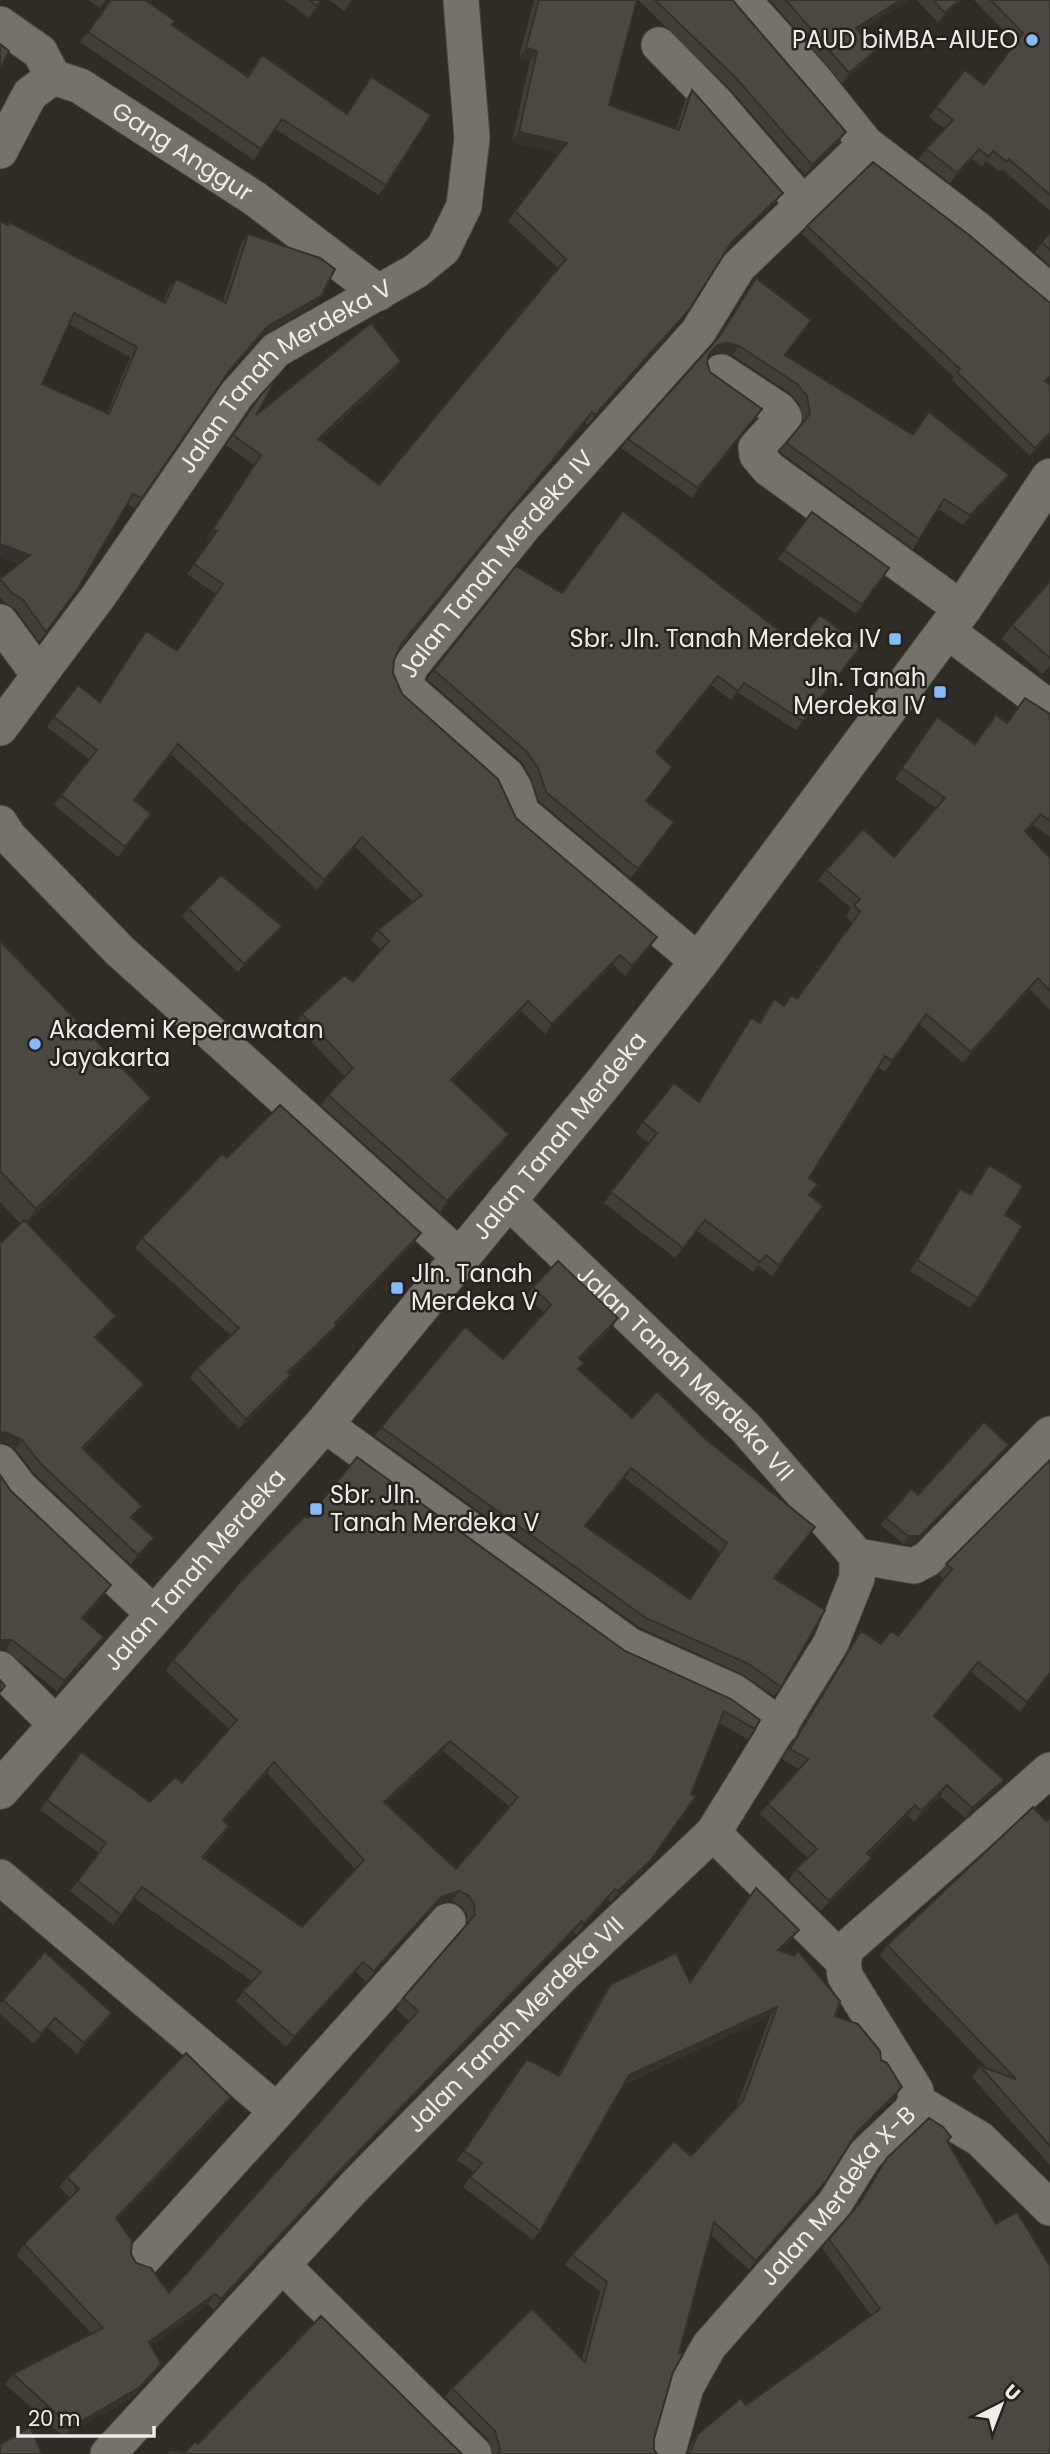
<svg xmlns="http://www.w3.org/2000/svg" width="1050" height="2454" viewBox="0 0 1050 2454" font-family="Poppins,sans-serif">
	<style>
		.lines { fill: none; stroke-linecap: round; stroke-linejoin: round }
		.minor-casing { stroke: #4b4942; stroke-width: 37 }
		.tertiary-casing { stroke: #4b4942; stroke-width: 40 }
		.minor { stroke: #75726a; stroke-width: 35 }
		.tertiary { stroke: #75726a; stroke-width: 38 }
		.wall { fill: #403e37; fill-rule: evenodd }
		.shaded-wall { fill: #34322d }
		.building { fill: #4a4840; stroke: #34322d; stroke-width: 2; fill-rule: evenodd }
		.poi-dot { fill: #84bcfb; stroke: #25231c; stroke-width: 2.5 }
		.labels { text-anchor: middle; stroke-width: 5; stroke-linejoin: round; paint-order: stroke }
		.poi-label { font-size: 24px; fill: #eeece8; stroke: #25231c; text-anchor: end }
		.street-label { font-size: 24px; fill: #eeece8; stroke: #25231c }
	</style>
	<rect width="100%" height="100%" fill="#2f2c25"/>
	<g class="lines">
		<defs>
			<g id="minor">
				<path d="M743,0l70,78 53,66 110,84 74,64"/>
				<path d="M0,24l40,28 13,25"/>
				<path d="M659,45l57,58 86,100"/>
				<path id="s1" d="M0,151l30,-57 23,-17 27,9 174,112 125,95"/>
				<path d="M721,372l58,38 5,7 -28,31 1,7 12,14 193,140"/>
				<path d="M0,622l39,53"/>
				<path d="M946,630l104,78"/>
				<path id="s2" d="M0,728l100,-134 137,-200 39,-44 140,-79 27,-22 21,-43 8,-68 -11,-138"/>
				<path d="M0,823l9,14 111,114 340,306"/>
				<path id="s3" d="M699,962l-177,-149 -8,-25 -7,-12 -98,-86 -3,-12 5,-12 113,-140 174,-194 40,-65 128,-123"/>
				<path id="s4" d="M506,1199l239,228 112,129 57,10 13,-7 123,-125"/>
				<path d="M324,1424l305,221 105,47 47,34"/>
				<path d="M0,1462l20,26 134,126"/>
				<path d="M0,1669l56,55"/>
				<path d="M713,1833l130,128"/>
				<path d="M0,1877l277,234 171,-190"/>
				<path d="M916,2101l64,38 70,69"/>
				<path d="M143,2259l134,-148"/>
				<path d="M282,2265l192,189"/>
				<path id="s5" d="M108,2454l248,-269 208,-211 149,-141 118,-190 26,-65v-22"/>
				<path id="s6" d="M667,2454l19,-67 23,-41 126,-143 30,-48 45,-43 6,-11v-10l-71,-115 -2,-15 4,-13 203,-178"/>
			</g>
			<g id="tertiary">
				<path id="s7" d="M0,1790l324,-366 281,-343 94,-119 263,-353 88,-131"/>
			</g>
		</defs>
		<use href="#minor" class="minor-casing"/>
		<use href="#tertiary" class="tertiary-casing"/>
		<use href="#minor" class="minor"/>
		<use href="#tertiary" class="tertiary"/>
	</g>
	<path class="wall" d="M88,0h18l-6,8z
		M111,0l61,25 214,160 -7,10 -104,-66 -21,31 -174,-118z
		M285,0h37l-13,18z
		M329,0h23l-8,11z
		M534,0h103l-28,105 67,24 9,-29 7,-10 91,103 -8,10 -49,48 -44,69 -94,105 -3,-3 -184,225 -7,13 -1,13 9,21 114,124 141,119 -32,39 -12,-11 -68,69 -24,-23 -68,70 56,53 -7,10 -62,68 -119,-107 7,-10 17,-18 -50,-53 7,-10 51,-32 28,-32 -10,-10 7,-10 35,-28 -58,-55 -38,43 -146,-136 -36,46 9,24 -26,33 -64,-52 36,-45 -43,-33 7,-10 45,-15 78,-51 39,-57 -29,-20 23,-33 -4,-2 48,-74 -28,-20 34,-49 -4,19 145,-54 -7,10 -74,70 59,44 179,-217 -50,-47 51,-68 -47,-11 18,-81 -11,-3z
		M638,0h95l106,142 -34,33 -75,-86z
		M770,0h140l-51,31 9,29 -26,23z
		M917,0h45l-24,23z
		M974,0h76v211l-48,-42 -2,3 -14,-11 -4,6 -10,-8 -22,24 -31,-24 7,-10 19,-20 -16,-12 7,-10 48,-22 32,-42z
		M0,221l163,81 6,-14 7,-9 47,22 18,-57 7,-10 66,72 -53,30 -38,44 -88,128 -8,-4 -50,86 -38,52 -23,-32 -11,-7 -5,-6v-18l19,-15 -19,-7zM69,324l61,33 -23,56 -65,-29z
		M807,226l240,156 3,53 -20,21 -78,-76 2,-3 -152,-143z
		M1050,232v34l-15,-14z
		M756,278l49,52 -20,25 128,80 96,40 -6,9 -40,41 -25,-16 -25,40 -130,-95 -3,-3 23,-29 -3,-17 -10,-12 -58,-38 -11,-3 -10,2 -2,3 -2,5 3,10 52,37 -70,89 -71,-50 7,-9 89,-100z
		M812,512l77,56 -33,46 -78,-55z
		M1050,581v85l-8,8 -40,-35 10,-14z
		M562,593l235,51 64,2 -65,84 -59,-38 -6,8 -20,-15 -55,68 16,14 -26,34 28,21 -43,56 -92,-77 -8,-23 -10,-17 -94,-82 7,-9z
		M1050,714v123l-17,-12 -7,7 24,26v152l-20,-21 -67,74 -44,-39 -34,48 -7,-5 -69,111v18l14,10 -51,70 -14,-11 -5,7 -56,-41 -22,27 -71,-55 45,-60 -13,-10 7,-11 55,-20 53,-84 8,4 15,-23 10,6 7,-10 6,4 55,-76 -6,-7 5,-8 -33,-28 8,-10 68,-13 42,-49 -41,-29 42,-62 38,27 32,-21z
		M188,908l88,26 -38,38 -56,-55z
		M0,941l151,157 -13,18 -111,107 82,103 -12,12 40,56 -53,55 51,67 -2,2 14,29 -16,18 -96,-91 -20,-25 6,-225 -21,-22z
		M227,1158l187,85 -77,81 -7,11 -41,39 -5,11 -45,44 -49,-51 7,-10 34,-32 -96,-88 7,-10z
		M989,1165l16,50 -27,83 -8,10 -60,-37 50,-82 10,6z
		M533,1287l79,41 -31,31 -2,11 53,48 71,19 112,90 -41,52 7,108 -7,9 -32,-22 -103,-47 -264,-191 6,-9 122,-68 41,-46 -17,-17zM625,1478l95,74 -30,47 -105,-73z
		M1004,1452l-89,91 -12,1 -22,-19 5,-7 32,-23z
		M1050,1460v215l-30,37 -49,-40 -37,45 70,63 -8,10 -31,28 -25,-22 -26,26 -6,-6 -39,39 -4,14 -44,42 -32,-31 7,-11 12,-11 -48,-44 8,-10 31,-35 -17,-10 79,-128 20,13 17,-8 46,-57 -5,-4 7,-11z
		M0,1475l11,16 100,94 -7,10 -21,24 15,28 -41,44 -51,-41h-6z
		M308,1518l317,133 135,69 -12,19 -29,-16 -28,71 5,2 -53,75 -32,31 -3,-3 -32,36 -2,-3 -233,239 -127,139 -6,-6 -57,42 3,28 -21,23 -69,40 -59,-53 8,-10 79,-40 -75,-79 7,-11 46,-46 -11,-11 8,-10 164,-80 -7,11 -107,112 14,34 5,9 33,30 240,-272 -13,-12 7,-11 64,-74v-10l-6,-8 -9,-5 -18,6 -68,75 -10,-10 -70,75 -50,-46 16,-20 -118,-83 -21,27 -43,-34 29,-38 -59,-43 41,-58 69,50 32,-19 47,-54 -63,-58 7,-11zM443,1751l67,56 -54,62 -70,-65zM267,1773l88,96 -53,58 -98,-69 18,-21 7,-11 -5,-5z
		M1050,1817v348l-78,-88 8,-11 9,4 -109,-114 7,-11z
		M792,1939l-12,12 13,5 4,-6 38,66 46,44 15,36 -44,43 -33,52 -70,79 -38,-35 -57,204v11l3,4h-165l-3,-14 -44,-43 7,-9 130,-29 18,-68 -35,-26 7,-10 119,-99 46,-50 33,-90 -146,68 -84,147 -7,9 -70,-53 11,-15 -17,-12 70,-101 31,16 46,-82 7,-9 79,-2z
		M3,2000l109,13 -7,10 -28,31 -29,-26 -14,16 -34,-30v-10z
		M947,2142l49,82 54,230h-363l4,-10 7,-10 48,-29 125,-90 -49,-67 7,-9 27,-32 31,-49z"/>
	<path class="shaded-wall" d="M901,0h9l-61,38 7,-10z
		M959,0h3l-24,23 7,-10z
		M526,48l11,3 -7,10 -11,-3z
		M876,50l-8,10 -26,23 7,-10z
		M519,132l48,11 -7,10 -48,-11z
		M846,132l-7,10 -34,33 7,-10z
		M979,149l-7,10 -22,24 7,-10z
		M783,193l-8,10 -51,50 7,-10z
		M321,296l-7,10 -53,30 -39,45 7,-10 39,-45z
		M689,310l-7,10 -94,105 7,-10z
		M728,343l11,3 -7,9 -11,-3 -10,2 -7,8 6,-10 8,-7z
		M401,361l-7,10 -83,78 7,-10z
		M762,409l-7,10 -63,79 6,-10z
		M592,412l-7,10 -190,231 7,-10z
		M1050,433v2l-20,21 5,-8z
		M1009,475l-6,9 -40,41 7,-10z
		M213,529l4,2 -7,10 -4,-2z
		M0,544l30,11 -7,10 -23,-8z
		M718,676l-7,9 -62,77 7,-10z
		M362,837l-7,10 -38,43 7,-10z
		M282,926l-6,8 -38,38 6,-8z
		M657,937l-7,10 -25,29 7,-10z
		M620,955l-7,10 -68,69 7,-10z
		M1038,978l-8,11 -67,74 8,-11z
		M528,1001l-7,10 -77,79 7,-10z
		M151,1098l-13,18 -115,110 13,-17z
		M509,1134l-7,10 -62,68 7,-11z
		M421,1233l-7,10 -86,90 7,-10z
		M116,1316l-7,10 -20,21 6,-10z
		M618,1318l-6,10 -39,39 6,-9z
		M337,1325l-7,10 -49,47 7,-10z
		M291,1375l-7,10 -45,44 7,-10z
		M144,1384l-7,10 -61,63 6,-9z
		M5,1432l17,8 -7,9 -15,-6v-9z
		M1009,1445l-5,7 -89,91 -12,1 5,-8z
		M631,1468l-6,10 -47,57 7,-9z
		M154,1538l-7,9 -16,18 7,-10z
		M111,1585l-7,10 -29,32 7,-9z
		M104,1637l-6,10 -41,44 7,-10z
		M2,1640h10l-6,10h-6v-9z
		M978,1662l-7,10 -45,55 8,-11z
		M1050,1673v2l-30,37 7,-10z
		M450,1741l-7,10 -66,62 7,-11z
		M274,1762l-7,11 -51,58 7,-11z
		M1004,1780l-8,10 -31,28 7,-10z
		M947,1785l-7,11 -26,26 7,-11z
		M915,1805l-7,11 -48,47 7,-10z
		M229,1826l-7,11 -27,30 7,-10z
		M872,1858l-7,11 -44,42 8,-10z
		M650,1861l-7,10 -32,31 7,-11z
		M615,1889l-7,10 -32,36 7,-10z
		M459,1891l-7,10 -18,6 -68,75 8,-11 67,-74z
		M582,1921l-8,11 -233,239 -127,139 7,-11 128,-138z
		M799,1930l-7,9 -21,21 7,-10z
		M363,1962l-7,10 -70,75 8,-10z
		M777,2007l-7,9 -148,68 7,-9z
		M112,2013l-7,10 -28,31 7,-11z
		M55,2018l-7,10 -14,16 7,-10z
		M902,2087l-6,9 -45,45 7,-10z
		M231,2097l-7,11 -116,121 8,-11z
		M826,2181l-7,10 -70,79 7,-9z
		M215,2294l-7,10 -67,49 8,-11z
		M161,2364l-7,10 -21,23 -69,40 7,-10z"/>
	<path class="building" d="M111,0h34l30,21 -3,4 76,52 14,-22 85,59 24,-37 60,38 -45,70 -104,-66 -21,30 -173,-117z
		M309,0h12l-4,6z
		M539,0h98l-28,105 70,25 13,-40 91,103 -52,50 -42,67 -94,105 -3,-3 -190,231 -8,17 -1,13 9,21 96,85 18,39 141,119 -25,29 -12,-11 -68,69 -24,-23 -77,79 58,54 -62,67 -119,-106 25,-27 -51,-54 42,-39 9,7 36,-41 -11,-11 44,-35 -60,-58 -38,43 -146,-136 -44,56 17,14 -26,33 -64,-52 36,-45 -43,-33 24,-32 22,17 46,-71 31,20 46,-67 -29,-20 23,-33 -4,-2 48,-74 -28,-20 27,-39 17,-18 -21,37 115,-92 30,38 -83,78 61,46 187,-226 -51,-48 52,-68 -48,-11 18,-81 -11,-3z
		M655,0h78l2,3 111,129 -34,33 -75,-86z
		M786,0h115l-45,28 20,22 -27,23z
		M933,0h26l-14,13z
		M991,0h59v195l-41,-36 -2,3 -14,-11 -4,6 -10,-8 -22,24 -31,-24 27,-29 -17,-13 29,-37 19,15 39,-52z
		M0,44l9,7 -9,18z
		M873,162l96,73 81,68v73l-5,5 5,4v48l-15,15 -78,-76 3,-3 -153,-143z
		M0,221l8,4 1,-3 156,81 11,-24 50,24 22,-69 72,24 15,11 -14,27 -53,30 -39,45 -87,127 -9,-4 -56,96 -31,42 -23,-32 -11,-7 -12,-14 30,-24 -30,-11zM74,313l63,34 -28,67 -67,-30z
		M1050,232v18l-8,-8z
		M756,278l55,42 -26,35 128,80 16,-23 80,63 -39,40 -26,-16 -25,40 -130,-94 -2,-3 23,-28 -3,-18 -10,-12 -58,-38 -11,-3 -10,2 -8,7 -3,10 3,10 52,37 -64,79 -70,-49 92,-103z
		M623,511l174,133 23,-29 41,31 -58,75 -59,-38 -6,8 -20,-15 -62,76 16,15 -26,34 28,21 -36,47 -92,-77 -8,-24 -11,-16 -93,-82 82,-104 46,27z
		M812,512l77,56 -27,37 -78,-55z
		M1050,581v77l-38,-33z
		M1025,698l25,16v107l-9,-7 -16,17 25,27v133l-12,-13 -67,74 -45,-38 -34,47 -7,-5 -76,122 9,6 -9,11 14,11 -44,59 -13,-10 -6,7 -55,-42 -22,28 -72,-56 46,-59 -14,-11 31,-39 25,19 52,-84 9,5 14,-24 10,7 7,-11 6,4 63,-87 -6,-7 6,-6 -34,-29 37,-41 31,28 51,-59 -43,-30 35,-51 38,27 21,-29 11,8z
		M221,875l61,51 -38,38 -56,-56z
		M0,941l151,157 -115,111 -36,-38z
		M280,1105l141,128 -86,90 2,2 -49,47 3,3 -45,44 -49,-51 42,-40 -97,-90 80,-84 5,4z
		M989,1165l34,21 -18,29 17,11 -44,72 -61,-38 43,-71 11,6z
		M24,1220l92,96 -21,21 49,47 -62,64 60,58 -11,11 23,21 -16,17 -96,-90 -20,-25 -17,-8 -5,2v-190z
		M558,1261l60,57 -39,40 5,5 -6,6 54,49 25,-27 46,46 112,90 -41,51 51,32 -44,77 -32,-23 -103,-46 -265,-191 84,-100 38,32 48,-54 -18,-18zM631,1468l96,75 -37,56 -105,-73z
		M984,1422l25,23 -89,91h-12l-22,-18 25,-29 7,6z
		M357,1457l268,194 106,48 29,21 -5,9 -31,-18 -33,83 5,2 -46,65 -32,30 -3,-2 -32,36 -1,-4 -233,240 -128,138 -6,-5 -66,48 12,22 -21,23 -69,40 -58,-53 90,-46 -79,-84 55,-55 -12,-12 119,-124 45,44 -115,121 16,23 -1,13 5,9 15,5 18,25 249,-282 -15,-13 72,-83 -1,-11 -6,-9 -9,-4 -18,6 -67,74 -11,-9 -69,75 -51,-46 18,-19 -119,-85 -21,28 -43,-34 28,-38 -59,-43 34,-48 69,50 25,-25 7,6 55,-63 -64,-60 67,-78 65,-66 3,2zM450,1741l68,56 -62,72 -72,-67zM274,1762l90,98 -62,67 -100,-70 27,-31 -6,-6z
		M1050,1460v213l-23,29 -49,-40 -44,54 70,64 -32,28 -25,-23 -26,26 -6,-6 -48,48 5,5 -43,43 -33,-32 21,-20 -49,-45 40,-45 -18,-10 71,-118 20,13 10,-13 7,5 54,-67 -6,-5z
		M0,1475l11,16 100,94 -29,33 22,19 -40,44 -52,-41h-10l-2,1z
		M0,1680l5,6 -5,6z
		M1033,1807l13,14 4,-4v329l-70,-80 36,13 -129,-134z
		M756,1888l43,42 -21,20 17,6 2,-6 43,51 -5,15 23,8 22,27 1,9 6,3 15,24 -44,44 -32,50 -70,80 -42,-39 -35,131 4,1 -10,18 -19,67v11l3,4h-159l2,-5 -5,-18 -43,-43 80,-79 53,53 22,-80 -35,-27 102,-114 17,15 52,-55 34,-94 -148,68 -89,156 -70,-54 12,-14 -18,-12 63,-92 32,17 52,-92 65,-31 14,29z
		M45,1952l67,61 -28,30 -29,-25 -14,16 -38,-34z
		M929,2118l14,9 8,10 -4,4 49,83 21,-12 33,54v188h-361l9,-20 43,-36 5,7 134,-96 -51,-70 30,-35 28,-46z
		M321,2316l141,138h-295l3,-3 15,1 10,-10 3,2z
		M30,2427l12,27h-42v-9z"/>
	<g class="poi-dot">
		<circle cx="1032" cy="40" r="7"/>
		<rect x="888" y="632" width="14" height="14" rx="3.5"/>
		<rect x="933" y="685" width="14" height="14" rx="3.5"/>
		<circle cx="35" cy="1044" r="7"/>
		<rect x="390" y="1281" width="14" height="14" rx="3.5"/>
		<rect x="309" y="1502" width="14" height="14" rx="3.5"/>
	</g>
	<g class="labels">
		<g class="poi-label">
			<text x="1018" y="48">PAUD biMBA-AIUEO</text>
			<text x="881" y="647">Sbr. Jln. Tanah Merdeka IV</text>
			<text x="926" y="686">Jln. Tanah<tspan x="926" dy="28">Merdeka IV</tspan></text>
			<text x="49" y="1038" text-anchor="start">Akademi Keperawatan<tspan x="49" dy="28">Jayakarta</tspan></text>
			<text x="411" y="1282" text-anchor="start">Jln. Tanah<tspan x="411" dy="28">Merdeka V</tspan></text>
			<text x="330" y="1503" text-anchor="start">Sbr. Jln.<tspan x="330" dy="28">Tanah Merdeka V</tspan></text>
		</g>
		<g class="street-label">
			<text dy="8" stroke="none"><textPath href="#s1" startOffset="243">Gang Anggur</textPath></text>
			<text dy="8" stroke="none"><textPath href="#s2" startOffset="458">Jalan Tanah Merdeka V</textPath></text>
			<text dy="8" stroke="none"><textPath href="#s3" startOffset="560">Jalan Tanah Merdeka IV</textPath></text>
			<text dy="8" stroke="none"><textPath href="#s7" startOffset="861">Jalan Tanah Merdeka</textPath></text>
			<text dy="8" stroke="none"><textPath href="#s4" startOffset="250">Jalan Tanah Merdeka VII</textPath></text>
			<text dy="8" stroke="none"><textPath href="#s7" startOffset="294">Jalan Tanah Merdeka</textPath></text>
			<text dy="8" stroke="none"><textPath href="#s5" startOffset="592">Jalan Tanah Merdeka VII</textPath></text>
			<text dy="8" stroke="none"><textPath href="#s6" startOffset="315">Jalan Merdeka X-B</textPath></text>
		</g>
	</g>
	<g transform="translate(1001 2405) rotate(42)" stroke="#25231c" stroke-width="5" paint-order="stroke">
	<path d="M0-5L12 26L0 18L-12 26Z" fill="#eeece8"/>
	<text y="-10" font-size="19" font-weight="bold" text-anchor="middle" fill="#eeece8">U</text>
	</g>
	<path d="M18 2426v10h136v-10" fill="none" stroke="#eeece8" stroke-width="3.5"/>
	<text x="28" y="2426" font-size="21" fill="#eeece8" stroke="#25231c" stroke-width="5" paint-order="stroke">20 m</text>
</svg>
